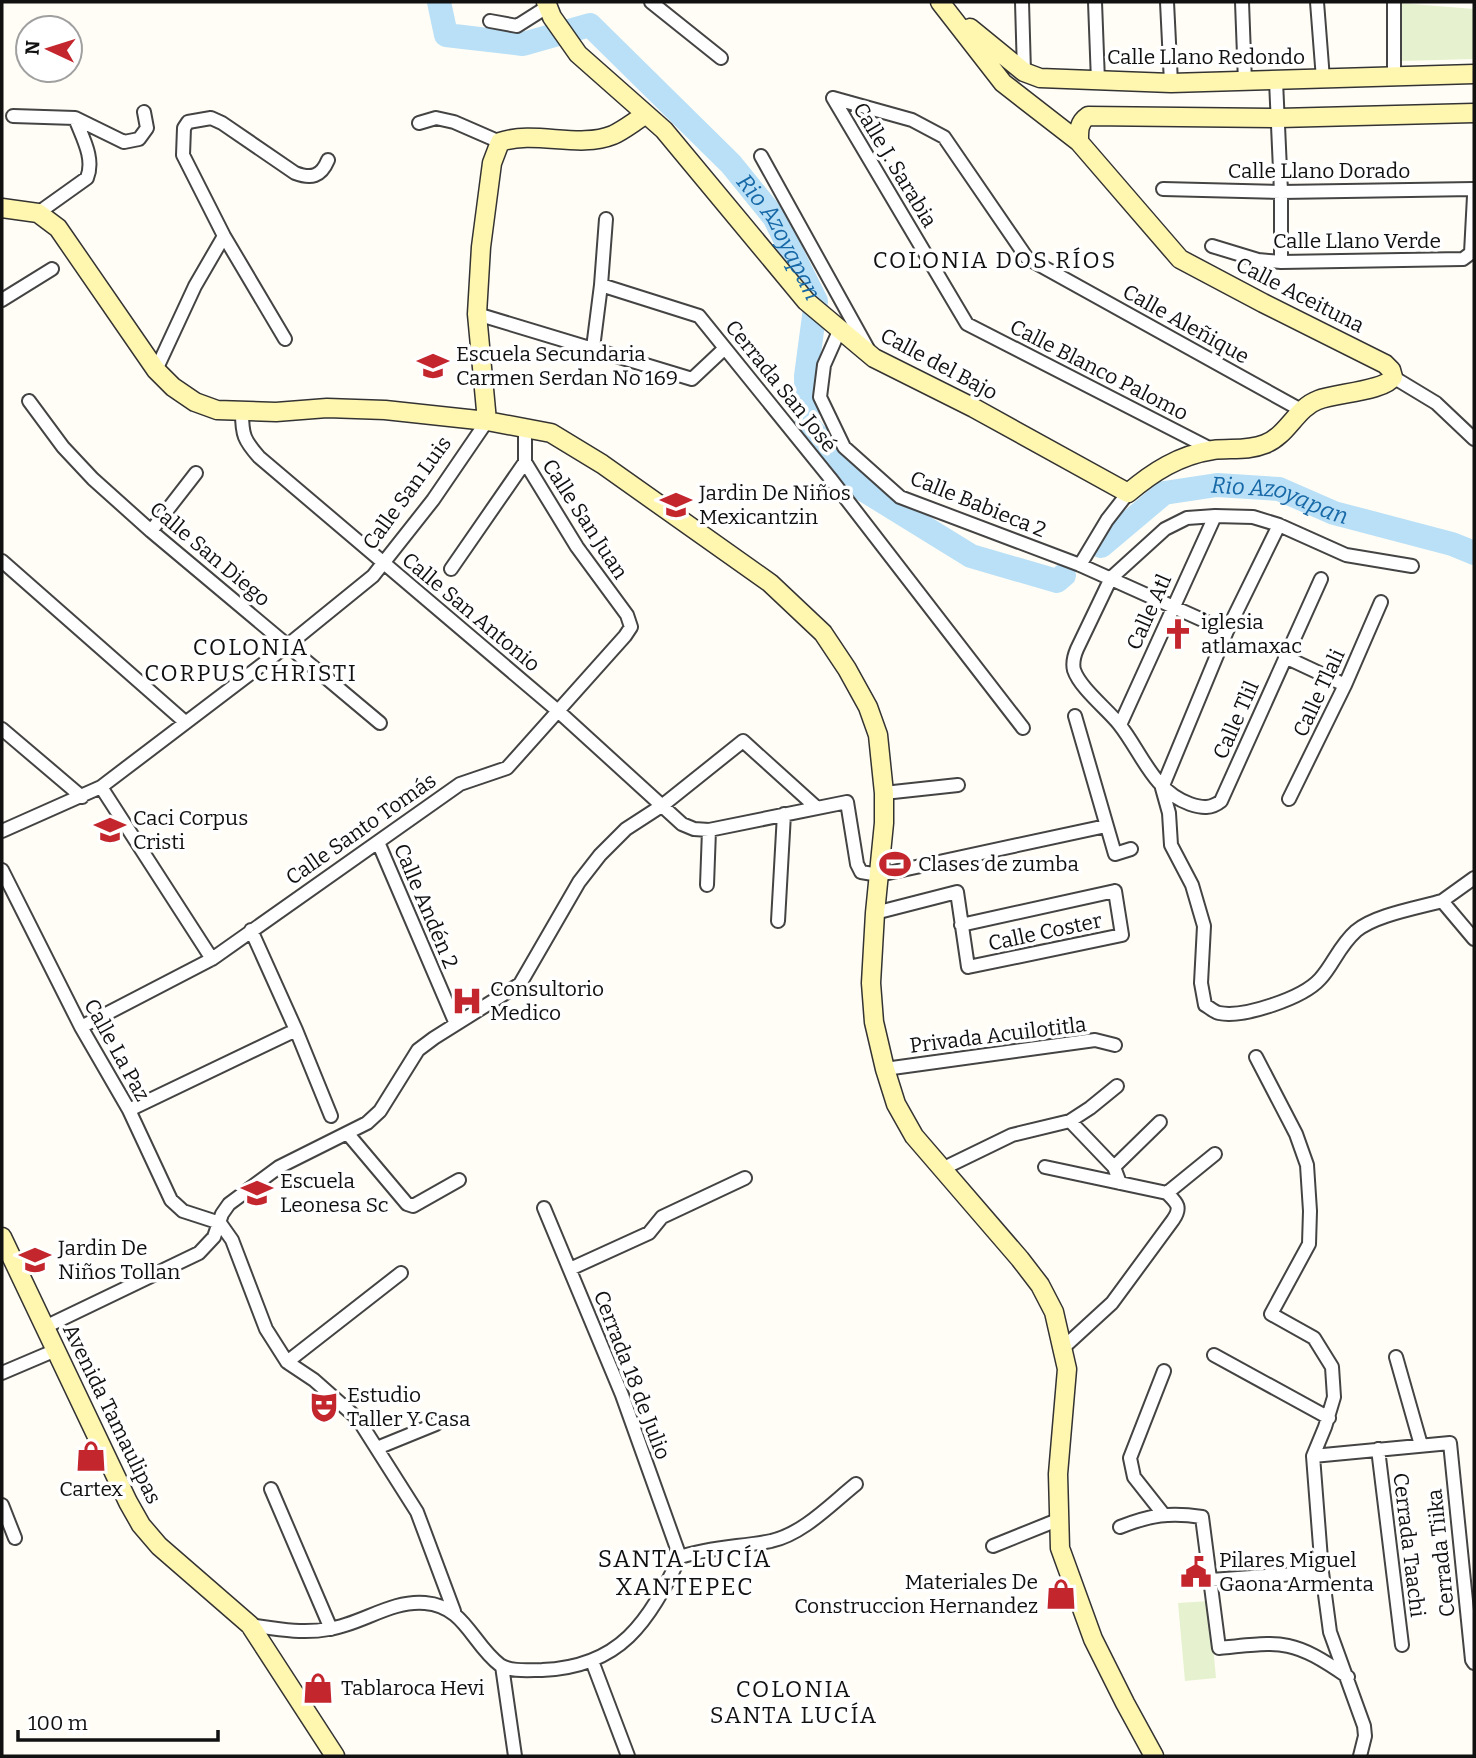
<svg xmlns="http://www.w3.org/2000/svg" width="1476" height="1758" viewBox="0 0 1476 1758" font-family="Bitter,serif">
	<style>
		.pitch { fill: #e6f2cf }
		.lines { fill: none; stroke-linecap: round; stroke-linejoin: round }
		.river { stroke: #b9e0f7; stroke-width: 24 }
		.street-casing { stroke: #444; stroke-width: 16 }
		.secondary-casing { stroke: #333; stroke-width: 21 }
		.street { stroke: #fff; stroke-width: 12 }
		.secondary { stroke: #fff6b0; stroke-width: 18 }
		.labels { text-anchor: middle; stroke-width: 7; stroke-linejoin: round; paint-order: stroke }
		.street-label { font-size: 21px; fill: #111; stroke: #fff }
		.poi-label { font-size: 21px; fill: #111; stroke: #fff; text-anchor: start }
		.water-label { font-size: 23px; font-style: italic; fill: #1768a6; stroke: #fff }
		.neighbourhood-label { font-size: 23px; letter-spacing: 2px; fill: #111; stroke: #fff }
		.quarter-label { font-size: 24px; letter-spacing: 2px; fill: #111; stroke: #fff }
	</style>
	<rect width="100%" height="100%" fill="#fffdf5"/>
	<path class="pitch" d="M1400,3l74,6v50l-72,2z
		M1209,1601l7,77 -31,3 -7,-78z"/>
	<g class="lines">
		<g class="river">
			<path id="s1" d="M439,2l7,33 77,9 67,-19 141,139 43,53 42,84 -10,75 1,48 57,66 107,66 86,25 7,-6"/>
			<path id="s2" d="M1101,546l63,-53 53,-8 62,4 55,24 118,31 22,9"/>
		</g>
		<defs>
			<path id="street" d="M651,2l70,56
				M1022,2l2,70
				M1095,2l3,79
				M1167,2l4,81
				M1242,2l3,80
				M1317,2l6,77
				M1394,2v75
				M490,21l27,5 30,-19
				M1276,81l5,111v70
				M833,98l79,22 32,17 83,121 274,152
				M833,98l134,226 246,126
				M13,116l62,2 49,24 15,-3 8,-11 -3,-16
				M419,123l17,-5 18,4 46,20
				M761,156l107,193
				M1163,189l118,3 193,-3
				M38,213l49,-35c8,-20 -5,-41 -12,-60
				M1212,246l46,14 23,2 182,-3 8,-6 3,-57
				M601,285l98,31 131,162 193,250
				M2,300l50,-31
				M477,314l215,65 33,-31
				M840,329l-16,36 -4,32 24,50 56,50 180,68 147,66
				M285,339l-61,-103 -41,-81 1,-27 4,-6 23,-4 11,5 73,50c16,6 26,4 33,-13
				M593,348l8,-63 5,-66
				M156,370l39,-84 29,-50
				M1393,377l43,26 38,36
				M29,401l34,46 30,32 58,52 229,192
				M242,412c0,23 2,28 17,45l299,254 124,113 12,5 15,1 138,-28 10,62 4,8 18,3 227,-49
				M1279,525l-52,106 -65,157 7,25 2,32 21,40 12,41 -3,57 4,22c4,2 9,7 14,8 25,5 84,-15 101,-34 13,-14 19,-33 36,-48 19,-16 61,-23 86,-30l32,38
				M151,531l45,-58
				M2,561l183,161
				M1080,565l27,-45 21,-27
				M451,569l74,-107
				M1321,579l-100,222c-10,8 -19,7 -31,3 -37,-13 -48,-51 -71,-80 -12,-15 -39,-36 -45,-54 -2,-8 0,-14 3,-21l34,-71 54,-49 22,-11 28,-2 38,1 26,8 67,30 66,11
				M1285,657l60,28
				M1075,716l40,138 16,-5
				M1120,725l95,-209
				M2,729l80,68
				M101,787l111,172
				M884,793l74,-8
				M1289,799l56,-114 36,-83
				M2,831l99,-44 187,-142 85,-69 60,-76 54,-79
				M378,842l78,182
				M2,870l79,157 48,83 42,90 12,11 37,12 12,17 34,89 21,33 27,18 44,39 59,93 37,99
				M707,885l2,-55
				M1442,901l32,-23
				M875,913l82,-21 11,75 154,-32 -7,-44 -154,34
				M778,921l6,-107
				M251,930l45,100 35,86
				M81,1027l131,-68 248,-175 47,-16 118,-132 6,-9 -4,-12 -50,-68 -52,-85v-34
				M1256,1057l40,77 11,31 3,46 -1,33 -38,70 43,24 18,29 2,30 -9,30 -12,29 9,116 8,60 34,94 1,10 -5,20
				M885,1069l210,-29 20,5
				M129,1110l167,-80
				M1070,1121l44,46 6,16
				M348,1134l59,70 6,2 46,-26
				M1045,1167l122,26c10,10 15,14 6,27l-61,83 -48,44
				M1114,1167l46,-45
				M942,1169l70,-34 58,-14 20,-13 27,-22
				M1167,1193l48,-39
				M544,1208l78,187 58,162
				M570,1269l79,-36 13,-16 83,-39
				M45,1327l154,-74 15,-16 8,-23 7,-10 50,-37 88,-44 13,-12 38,-61 16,-12 86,-54 59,-102 21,-27 26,-26 37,-24 80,-64 73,66
				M1214,1355l115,63
				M1396,1357l25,88
				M287,1362l114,-89
				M1164,1371l-34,87 4,19 30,38
				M2,1373l54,-23
				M377,1448l59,-24
				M1378,1449l24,196
				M1313,1456l137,-13 22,217 2,3
				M271,1489l60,140
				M2,1505l13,33
				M1120,1527c30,-12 50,-15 82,-10l17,131c64,-7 74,-9 129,29
				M993,1546l67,-27
				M1211,1580l111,-8
				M250,1625c27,4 52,9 79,4 33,-5 62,-29 96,-26 40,3 47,41 75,62 11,7 29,5 42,5 79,-3 106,-48 138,-113 30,-10 60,-10 91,-16 32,-7 60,-37 85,-57
				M592,1661l36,95
				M502,1666l13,90"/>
			<path id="secondary" d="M546,2l6,15 26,37 86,76 142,171 68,57 100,50 154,85c25,-21 51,-38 85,-43 18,-2 35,1 52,-6 23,-9 31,-36 53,-44 18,-7 67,-9 75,-23l-2,-7 -6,-6 -122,-61 -83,-44 -101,-117 -76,-59 -63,-81
				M970,28l54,44 16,6 131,5 303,-9
				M1079,142c0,-11 -1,-19 9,-26l191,2 195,-5
				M2,208l36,5 20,15 98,142 17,17 22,15 22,8 59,2 51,-4 58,2 102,11 64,12 51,31 168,119 53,50 24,36 21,38 10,28 6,58v30l-9,90 -4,70 3,39 11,47 11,35 18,32 106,123 20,26 14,27 13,57 -9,105 2,74 33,91 32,64 29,53
				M487,421l-10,-107 4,-67 11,-84 8,-21c35,-12 79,7 113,-7 11,-5 22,-14 32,-20
				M2,1237l126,265 13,23 18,21 91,79 85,131"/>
		</defs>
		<use href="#street" class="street-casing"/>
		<use href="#secondary" class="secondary-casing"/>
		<use href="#street" class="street"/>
		<use href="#secondary" class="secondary"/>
	</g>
	<defs>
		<symbol id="school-bare" viewBox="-9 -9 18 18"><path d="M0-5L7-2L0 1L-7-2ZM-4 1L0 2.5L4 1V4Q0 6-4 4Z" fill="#c4262e" stroke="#fff" stroke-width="2.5" paint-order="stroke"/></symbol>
		<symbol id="church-bare" viewBox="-9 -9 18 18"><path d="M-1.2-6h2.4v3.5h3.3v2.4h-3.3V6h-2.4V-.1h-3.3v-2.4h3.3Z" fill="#c4262e" stroke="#fff" stroke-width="2.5" paint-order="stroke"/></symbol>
		<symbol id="stadium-bare" viewBox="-9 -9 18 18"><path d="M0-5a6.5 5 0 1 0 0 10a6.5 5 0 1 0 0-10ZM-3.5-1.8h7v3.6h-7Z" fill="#c4262e" stroke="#fff" stroke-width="2.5" paint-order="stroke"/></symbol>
		<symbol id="hospital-bare" viewBox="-9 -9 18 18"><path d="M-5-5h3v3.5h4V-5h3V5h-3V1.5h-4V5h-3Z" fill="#c4262e" stroke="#fff" stroke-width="2.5" paint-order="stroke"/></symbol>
		<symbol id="theatre-bare" viewBox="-9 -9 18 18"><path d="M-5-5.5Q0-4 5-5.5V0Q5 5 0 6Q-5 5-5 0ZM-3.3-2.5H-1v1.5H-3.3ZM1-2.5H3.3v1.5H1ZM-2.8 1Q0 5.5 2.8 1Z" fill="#c4262e" stroke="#fff" stroke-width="2.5" paint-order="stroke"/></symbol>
		<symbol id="shop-bare" viewBox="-9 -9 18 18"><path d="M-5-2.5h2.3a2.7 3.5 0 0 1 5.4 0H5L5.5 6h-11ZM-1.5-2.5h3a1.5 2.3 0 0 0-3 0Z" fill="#c4262e" stroke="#fff" stroke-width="2.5" paint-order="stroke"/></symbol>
		<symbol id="civic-bare" viewBox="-9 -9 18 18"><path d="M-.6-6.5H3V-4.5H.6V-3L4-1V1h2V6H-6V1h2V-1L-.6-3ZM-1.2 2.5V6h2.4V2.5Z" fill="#c4262e" stroke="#fff" stroke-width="2.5" paint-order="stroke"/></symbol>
	</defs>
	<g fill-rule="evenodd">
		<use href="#school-bare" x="411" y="344" width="44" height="44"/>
		<use href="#school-bare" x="654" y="483" width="44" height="44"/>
		<use href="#church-bare" x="1156" y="612" width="44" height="44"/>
		<use href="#school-bare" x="88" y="808" width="44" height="44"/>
		<use href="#stadium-bare" x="873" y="842" width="44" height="44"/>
		<use href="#hospital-bare" x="445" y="979" width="44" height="44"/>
		<use href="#school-bare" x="235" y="1171" width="44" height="44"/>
		<use href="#school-bare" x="13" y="1238" width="44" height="44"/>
		<use href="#theatre-bare" x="302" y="1385" width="44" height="44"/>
		<use href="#shop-bare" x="69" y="1434" width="44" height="44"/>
		<use href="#civic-bare" x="1174" y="1550" width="44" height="44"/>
		<use href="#shop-bare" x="1039" y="1572" width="44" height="44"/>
		<use href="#shop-bare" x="296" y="1666" width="44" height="44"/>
	</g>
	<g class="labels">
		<g class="street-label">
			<text x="1206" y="64">Calle Llano Redondo</text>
			<text transform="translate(895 165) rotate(59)" y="7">Calle J. Sarabia</text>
			<text x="1319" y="178">Calle Llano Dorado</text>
			<text x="1357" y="248">Calle Llano Verde</text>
			<text transform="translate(1300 295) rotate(27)" y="7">Calle Aceituna</text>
			<text transform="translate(1186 324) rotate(29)" y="7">Calle Aleñique</text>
			<text transform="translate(939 364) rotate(28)" y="7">Calle del Bajo</text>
			<text transform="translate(1099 370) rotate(27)" y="7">Calle Blanco Palomo</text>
			<text transform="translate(781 386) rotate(51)" y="7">Cerrada San José</text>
			<text transform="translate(407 493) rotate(-54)" y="7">Calle San Luis</text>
			<text transform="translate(978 504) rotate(22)" y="7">Calle Babieca 2</text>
			<text transform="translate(585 519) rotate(57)" y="7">Calle San Juan</text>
			<text transform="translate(210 554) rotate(40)" y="7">Calle San Diego</text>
			<text transform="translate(471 612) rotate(40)" y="7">Calle San Antonio</text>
			<text transform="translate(1149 612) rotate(-66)" y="7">Calle Atl</text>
			<text transform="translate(1319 693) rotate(-65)" y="7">Calle Tlali</text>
			<text transform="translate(1236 720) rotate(-66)" y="7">Calle Tlil</text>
			<text transform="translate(361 829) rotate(-35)" y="7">Calle Santo Tomás</text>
			<text transform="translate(426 906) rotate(67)" y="7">Calle Andén 2</text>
			<text transform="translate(1045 932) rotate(-12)" y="7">Calle Coster</text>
			<text transform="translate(998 1035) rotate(-7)" y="7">Privada Acuilotitla</text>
			<text transform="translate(117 1050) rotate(61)" y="7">Calle La Paz</text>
			<text transform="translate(632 1375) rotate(69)" y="7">Cerrada 18 de Julio</text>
			<text transform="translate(112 1414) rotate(64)" y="7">Avenida Tamaulipas</text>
			<text transform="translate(1409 1545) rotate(83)" y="7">Cerrada Taachi</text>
			<text transform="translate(1441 1553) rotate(-96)" y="7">Cerrada Tiika</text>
		</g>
		<g class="poi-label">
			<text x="456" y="361">Escuela Secundaria<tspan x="456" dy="24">Carmen Serdan No 169</tspan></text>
			<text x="699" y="500">Jardin De Niños<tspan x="699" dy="24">Mexicantzin</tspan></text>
			<text x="1201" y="629">iglesia<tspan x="1201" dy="24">atlamaxac</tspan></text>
			<text x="133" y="825">Caci Corpus<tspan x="133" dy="24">Cristi</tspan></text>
			<text x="918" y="871">Clases de zumba</text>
			<text x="490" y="996">Consultorio<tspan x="490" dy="24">Medico</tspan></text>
			<text x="280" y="1188">Escuela<tspan x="280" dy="24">Leonesa Sc</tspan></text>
			<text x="58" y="1255">Jardin De<tspan x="58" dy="24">Niños Tollan</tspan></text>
			<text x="347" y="1402">Estudio<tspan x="347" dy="24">Taller Y Casa</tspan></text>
			<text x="91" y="1496" text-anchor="middle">Cartex</text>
			<text x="1219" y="1567">Pilares Miguel<tspan x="1219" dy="24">Gaona Armenta</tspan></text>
			<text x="1038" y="1589" text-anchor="end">Materiales De<tspan x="1038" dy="24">Construccion Hernandez</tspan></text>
			<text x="341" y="1695">Tablaroca Hevi</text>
		</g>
		<g class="water-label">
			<text dy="8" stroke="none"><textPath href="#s1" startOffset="467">Rio Azoyapan</textPath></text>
			<text dy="8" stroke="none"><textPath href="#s2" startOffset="201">Rio Azoyapan</textPath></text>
		</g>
		<g class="neighbourhood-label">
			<text x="995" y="268">COLONIA DOS RÍOS</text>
			<text x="251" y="655">COLONIA<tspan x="251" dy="26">CORPUS CHRISTI</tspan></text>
			<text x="794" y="1697">COLONIA<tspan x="794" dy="26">SANTA LUCÍA</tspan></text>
		</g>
		<g class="quarter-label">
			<text x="685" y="1567">SANTA LUCÍA<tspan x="685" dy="28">XANTEPEC</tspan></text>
		</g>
	</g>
	<rect width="1476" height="1758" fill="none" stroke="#111111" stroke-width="7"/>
	<g transform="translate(49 49) rotate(274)"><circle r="33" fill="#ffffff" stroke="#a0a0a0" stroke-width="2"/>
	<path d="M0-5L12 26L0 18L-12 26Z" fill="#c4262e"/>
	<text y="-10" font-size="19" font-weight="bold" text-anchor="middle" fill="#111111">N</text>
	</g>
	<path d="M18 1730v10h200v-10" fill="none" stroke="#111111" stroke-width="3.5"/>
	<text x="28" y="1730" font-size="21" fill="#111111" stroke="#ffffff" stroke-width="5" paint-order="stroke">100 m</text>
</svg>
